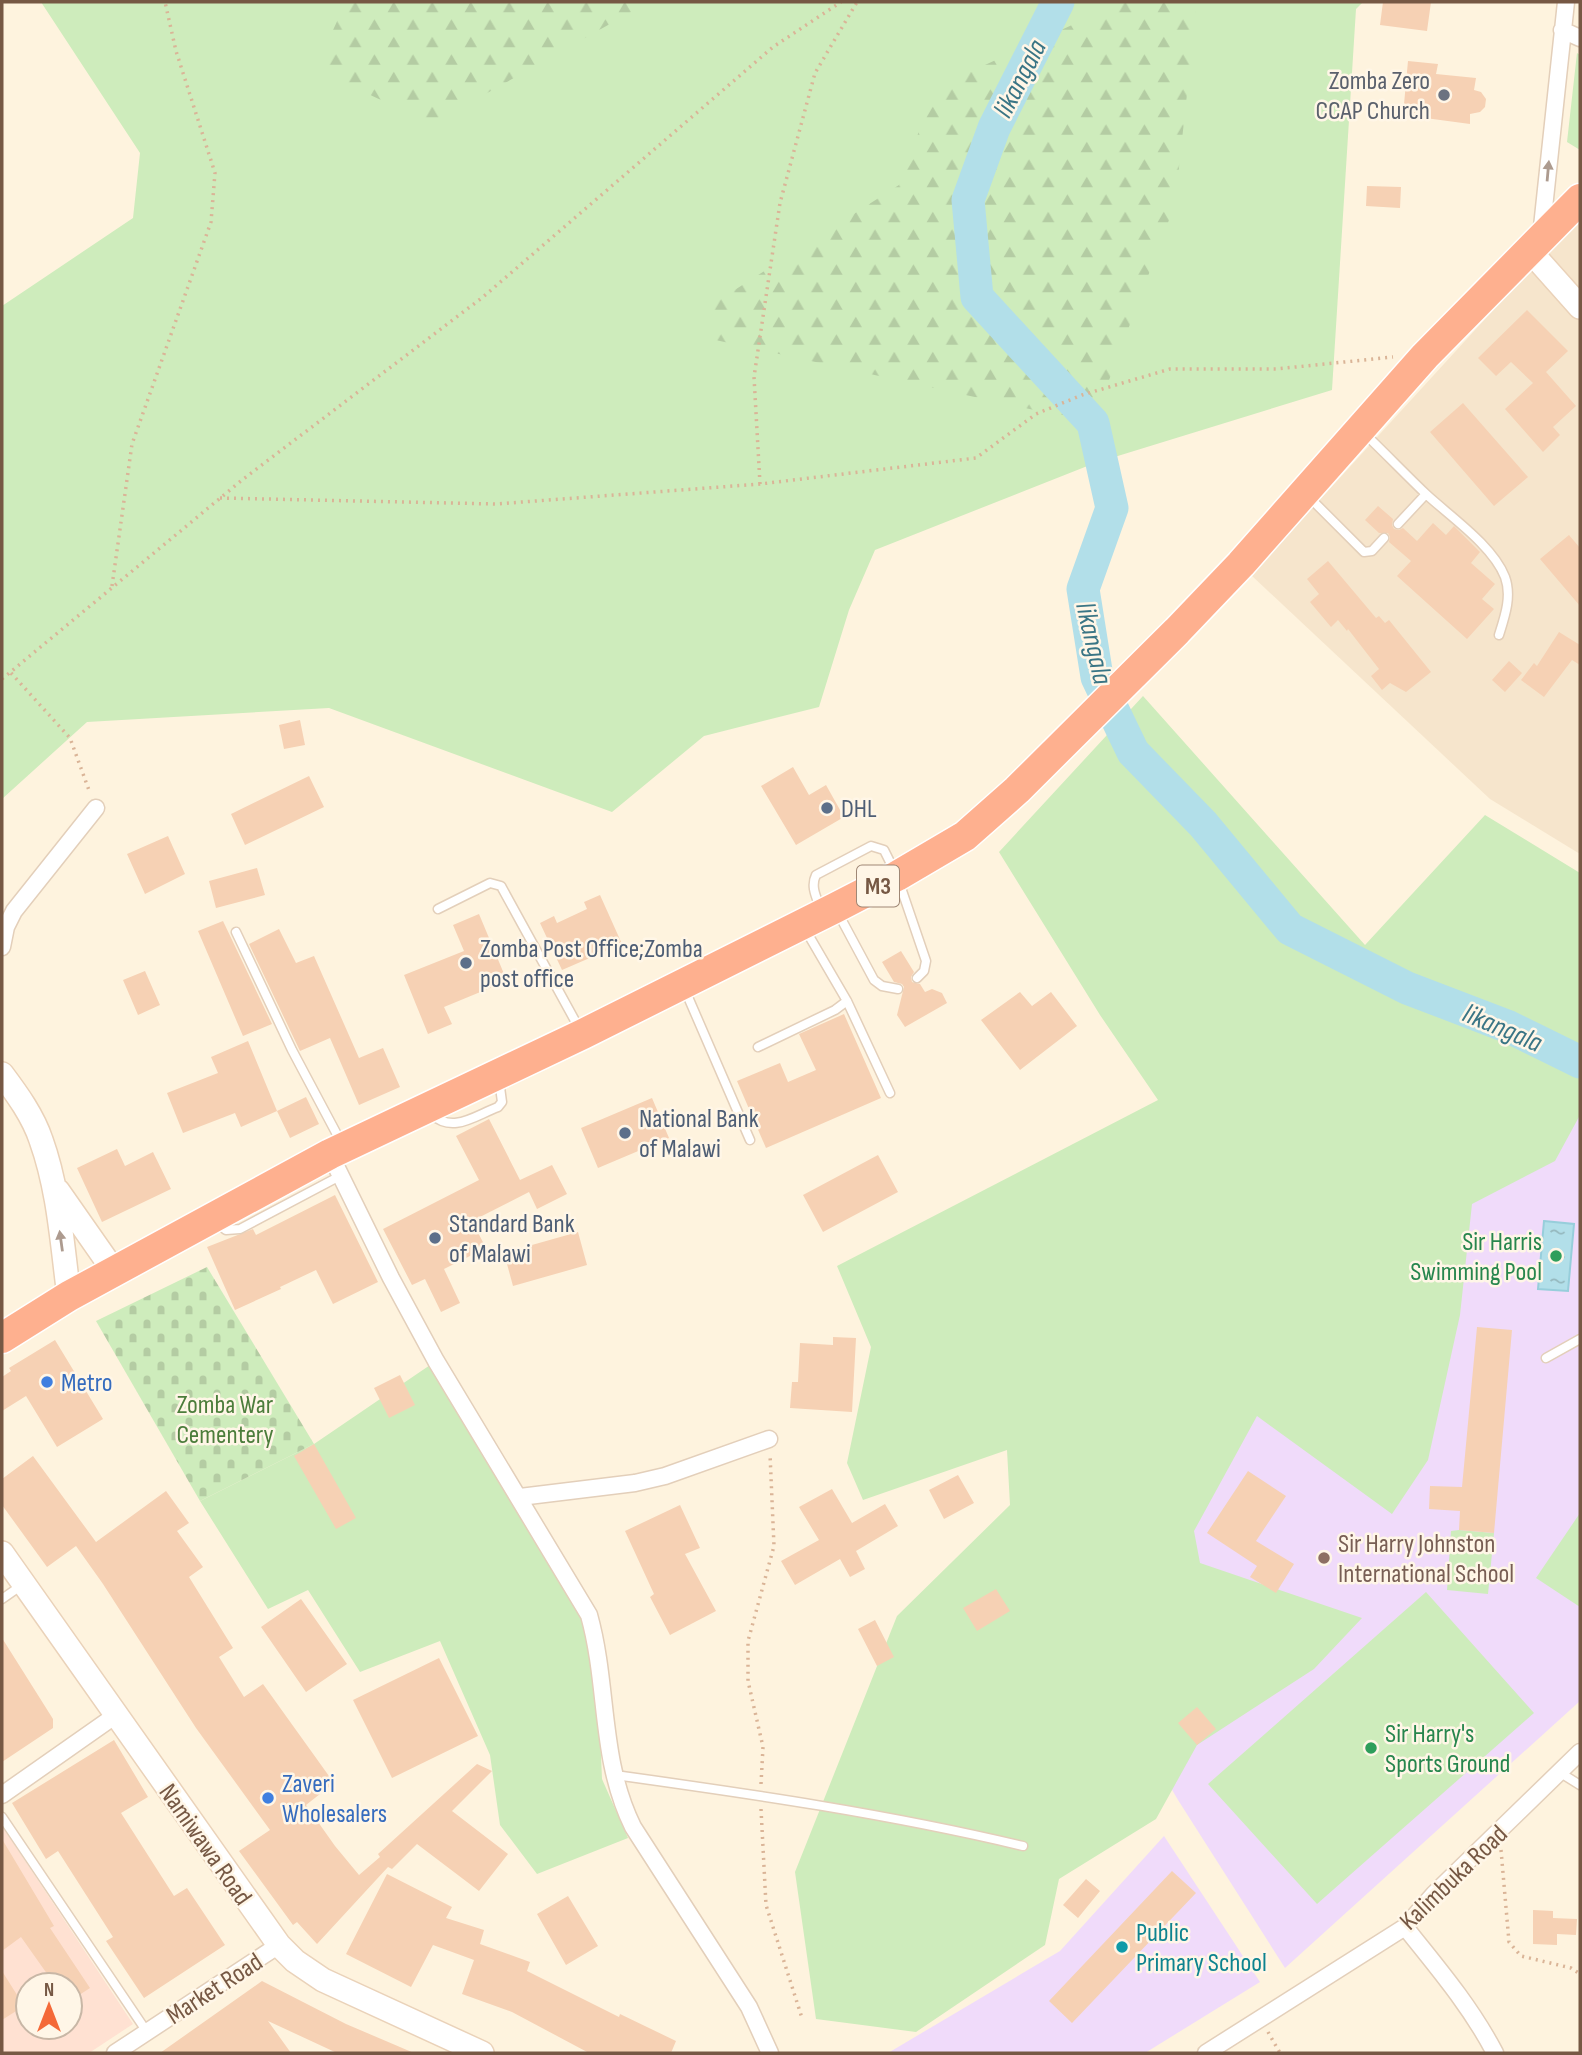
<svg xmlns="http://www.w3.org/2000/svg" width="1582" height="2055" viewBox="0 0 1582 2055" font-family="'Sofia Sans Condensed',sans-serif">
	<style>
		.residential { fill: #f6e5cc }
		.commercial { fill: #ffe1d2; fill-rule: evenodd }
		.education { fill: #f0dbfa }
		.green { fill: #ceecbc }
		.forest { fill: url(#forest-firs) }
		.cemetery { fill: url(#cemetery-stones) }
		.water { fill: url(#water-ripples); stroke: #97cedb; stroke-width: 2 }
		.lines { fill: none; stroke-linecap: round; stroke-linejoin: round }
		.river { stroke: #b2dfe9; stroke-width: 33 }
		.building { fill: #f6d1b4 }
		.lane-casing { stroke: #e3cfba; stroke-width: 11 }
		.street-casing { stroke: #e3cfba; stroke-width: 19 }
		.secondary-casing { stroke: #ead2b9; stroke-width: 26 }
		.highway-casing { stroke: #fff; stroke-width: 33 }
		.path { stroke: #dab497; stroke-width: 3.5; stroke-dasharray: 2 5; stroke-linecap: butt }
		.lane { stroke: #fff; stroke-width: 8 }
		.street { stroke: #fff; stroke-width: 16 }
		.secondary { stroke: #fff; stroke-width: 23 }
		.highway { stroke: #feb08f; stroke-width: 30 }
		.oneway { fill: #ad9b8f }
		.worship-dot { fill: #6b7280; stroke: #fff6e7; stroke-width: 2.5 }
		.service-dot { fill: #5c6f8a; stroke: #fff6e7; stroke-width: 2.5 }
		.leisure-dot { fill: #2e9e5b; stroke: #fff6e7; stroke-width: 2.5 }
		.shop-dot { fill: #3f7fe0; stroke: #fff6e7; stroke-width: 2.5 }
		.education-dot { fill: #8d6e63; stroke: #fff6e7; stroke-width: 2.5 }
		.culture-dot { fill: #0f9aa8; stroke: #fff6e7; stroke-width: 2.5 }
		.labels { text-anchor: middle; stroke-width: 5; stroke-linejoin: round; paint-order: stroke }
		.shield { fill: #fff6e7; stroke: #9f8775; stroke-width: 2 }
		.shield-label { font-size: 24px; font-weight: bold; fill: #765844 }
		.worship-label { font-size: 26px; fill: #5b616d; stroke: #fff6e7; text-anchor: end }
		.service-label { font-size: 26px; fill: #4e5e75; stroke: #fff6e7; text-anchor: start }
		.leisure-label { font-size: 26px; fill: #27864d; stroke: #fff6e7; text-anchor: end }
		.shop-label { font-size: 26px; fill: #366cbe; stroke: #fff6e7; text-anchor: start }
		.park-label { font-size: 26px; fill: #4c7d3b; stroke: #fff6e7 }
		.education-label { font-size: 26px; fill: #785e54; stroke: #fff6e7; text-anchor: start }
		.street-label { font-size: 26px; fill: #765844; stroke: #fff6e7 }
		.culture-label { font-size: 26px; fill: #0d838f; stroke: #fff6e7; text-anchor: start }
		.water-label { font-size: 28px; font-style: italic; fill: #3a7585; stroke: #fff6e7 }
	</style>
	<defs>
		<pattern id="forest-firs" width="22" height="20" patternUnits="userSpaceOnUse" patternTransform="scale(1.75)"><rect width="22" height="20" fill="#ceecbc"/><path d="M5 1l3.5 6h-7zM16 11l3.5 6h-7z" fill="#b4cca3"/></pattern>
		<pattern id="cemetery-stones" width="16" height="16" patternUnits="userSpaceOnUse" patternTransform="scale(1.75)"><rect width="16" height="16" fill="#ceecbc"/><path d="M2 7V4a2 2 0 0 1 4 0v3zM10 15v-3a2 2 0 0 1 4 0v3z" fill="#b4cca3"/></pattern>
		<pattern id="water-ripples" width="26" height="14" patternUnits="userSpaceOnUse" patternTransform="scale(1.75)"><rect width="26" height="14" fill="#b2dfe9"/><path d="M2 4q2-2 4 0t4 0M15 11q2-2 4 0t4 0" fill="none" stroke="#95b8be"/></pattern>
	</defs>
	<rect width="100%" height="100%" fill="#fef3de"/>
	<path class="residential" d="M1580,219v635l-90,-55 -239,-224 298,-326z"/>
	<path class="commercial" d="M2,1826l131,198 -44,29h-87zM28,1985h42v42h-42z"/>
	<path class="education" d="M1456,1018l124,62v621l-295,267 -107,-168 -85,-147z
		M1164,1836l96,146 -115,71h-257l172,-102z"/>
	<path class="green" d="M41,2h1322l-7,7 -24,381 -237,73 -220,87 -26,60 -30,97 -115,29 -92,76 -283,-104 -242,14 -85,77v-493l131,-88 7,-65z
		M1577,53l3,2v95l-13,-8z
		M1143,696l222,249 120,-130 95,58v242l-25,46 -83,43 -12,111 -32,145 -36,54 -135,-98 -63,115 6,32 162,55 -48,51 -117,76 -41,74 -97,60 -14,66 -129,87 -100,-13 -21,-147 102,-256 113,-111 -3,-55 -144,50 -16,-37 24,-116 -34,-81 321,-166 -58,-85 -101,-163z
		M436,1361l159,253 7,165 26,59 -91,36 -37,-49 -10,-70 -50,-114 -80,31 -52,-82 -40,19 -68,-108 114,-57z
		M1580,1513v94l-44,-29z
		M1459,1530l35,3 -6,61 -41,-4 4,-59z
		M1426,1592l108,121 -217,191 -109,-120z"/>
	<path class="forest" d="M346,2h303l-217,122 -117,-55z
		M1122,2h75l-22,202 -82,219 -382,-84 -3,-32 191,-122 36,-97z"/>
	<path class="cemetery" d="M207,1267l107,177 -114,57 -104,-180z"/>
	<path class="water" d="M1544,1221l30,3 -6,67 -30,-2z"/>
	<g class="lines">
		<path class="river" d="M1058,2l-64,126 -26,72 9,97 116,126 19,85 -29,81 14,88 36,75 70,72 87,105 117,59 102,39 71,35"/>
	</g>
	<path class="building" d="M1383,2h48l-4,29 -47,-6z
		M1408,61l30,3 -2,10 40,4 -2,12 7,2 5,7 -1,8 -5,5 -10,2v10l-67,-9z
		M1367,186l34,1 -1,21 -34,-2z
		M1527,310l41,41 -22,21 30,34 -23,21 7,8 -17,17 -38,-43 28,-26 -22,-21 -15,14 -18,-18z
		M1463,403l65,74 -34,29 -64,-74z
		M1378,506l15,13 -1,6 2,4 5,1 4,-2 14,13 16,-18 13,12 8,-9 26,26 -9,11 24,21 -13,15 12,10 -27,30 -70,-63 14,-15 -22,-19 1,-5 -2,-4h-9l-14,-13z
		M1569,535l11,13v58l-40,-47z
		M1328,561l48,57 3,-2 6,7 4,-3 42,52 -25,20 -16,-9 -8,7 -11,-14 8,-7 -31,-40 -1,2 -9,-11 -7,7 -21,-25 9,-8 -12,-15z
		M1559,632l21,13v20l-8,-5 -28,37 -23,-17 13,-17 3,3z
		M1509,661l13,12 -17,19 -13,-12z
		M300,720l5,25 -21,4 -5,-24z
		M793,767l16,28 17,-10 18,32 -48,28 -35,-59z
		M309,776l15,31 -79,38 -14,-31z
		M168,836l17,38 -40,20 -18,-40z
		M257,868l8,27 -49,13 -7,-27z
		M600,895l22,49 -60,26 -22,-47 14,-7 3,7 30,-14 -3,-7z
		M479,914l28,67 -63,26 8,17 -24,10 -24,-59 60,-24 -11,-26z
		M223,921l49,103 -29,12 -45,-105z
		M279,929l17,34 18,-7 45,102 24,-10 17,39 -41,18 -29,-67 -30,13 -51,-107z
		M901,951l13,21 -3,5 1,5 8,2 5,8 7,-3 10,4 5,10 -42,24 -8,-12 7,-28 -2,-3 -8,-2 -12,-20z
		M145,971l15,34 -22,10 -15,-35z
		M1020,992l12,14 19,-14 26,34 -57,44 -39,-50z
		M844,1014l37,84 -115,50 -29,-67 43,-18 8,19 28,-12 -17,-36z
		M248,1041l29,70 -36,16 -6,-14 -52,20 -16,-40 51,-20 -7,-16z
		M306,1097l13,27 -29,14 -13,-27z
		M652,1098l17,40 -71,30 -17,-40z
		M489,1119l31,61 32,-15 15,29 -30,15 -8,-17 -57,29 14,27 -42,21 16,34 -19,9 -16,-33 -13,6 -29,-56 96,-49 -23,-44z
		M117,1149l8,17 28,-14 18,37 -69,33 -25,-54z
		M878,1155l20,37 -75,40 -20,-37z
		M335,1195l43,87 -45,22 -17,-34 -36,17 1,2 -46,21 -28,-63 46,-18 3,6z
		M578,1232l9,33 -74,21 -9,-33z
		M1477,1327l35,3 -18,203 -35,-3 1,-19 -31,-2 1,-23 32,1z
		M833,1337l23,1 -4,74 -62,-4 2,-26h6l2,-39 33,2z
		M55,1340l48,79 -46,28 -31,-51 -24,15v-34l9,-6 -2,-3z
		M400,1375l15,30 -26,13 -15,-30z
		M314,1444l42,74 -20,11 -42,-73z
		M33,1456l63,86 70,-51 23,32 -12,8 26,36 -14,10 44,71 -14,9 25,40 19,-13 71,99 -28,22 29,41 24,29 21,-18 -2,-3 99,-90 15,7 -40,40 56,43 -29,37 -62,-47 -25,25 -4,-2 -71,77 -20,-22 -4,3 -54,-74 31,-21 -74,-102 -93,-144 -27,-38 -29,21 -45,-62v-26z
		M1248,1471l38,25 -30,45 38,23 -18,29 -26,-16 7,-11 -50,-33z
		M958,1475l16,28 -30,16 -15,-29z
		M832,1489l20,34 33,-19 13,22 -42,25 9,18 -15,8 -10,-18 -45,26 -14,-24 38,-21 -20,-33z
		M680,1505l20,43 -15,6 31,57 -46,24 -20,-38 4,-3 -29,-63z
		M996,1589l14,22 -33,20 -14,-23z
		M301,1599l46,65 -41,28 -45,-65z
		M875,1620l19,37 -17,9 -19,-37z
		M2,1638l51,81v9l-51,34z
		M439,1658l39,78 -86,42 -39,-78z
		M1197,1707l19,22 -19,16 -19,-22z
		M114,1740l34,57 -27,16 53,83 13,-8 38,57 -81,53 -38,-57 7,-4 -55,-86 -12,8 -34,-56z
		M2,1839l52,87 -4,2 40,60 -20,13v-16h-15l-34,-48 -19,14z
		M1172,1871l24,22 -124,130 -23,-22z
		M387,1874l65,33 -6,11 38,12 -4,14 50,18 -3,9 92,46 1,-3 56,27 -5,12h-82l-77,-41 -50,-18 12,-34 -41,-15 -22,42 -65,-33z
		M1086,1879l14,12 -22,27 -15,-13z
		M568,1896l30,50 -32,19 -29,-51z
		M1533,1910l20,1v7l24,1 -1,16 -19,-1v11l-24,-1z
		M2,1971l22,35 -22,14z
		M262,1981l84,43 68,29h-77l-69,-32 23,32h-131z"/>
	<g class="lines">
		<defs>
			<path id="lane" d="M1365,434c21,20 41,41 62,61 24,22 66,51 78,82 7,19 0,39 -6,58
				M1308,496l56,56 8,-1 12,-13
				M1398,524l28,-30
				M438,909l52,-26 11,3 78,142
				M821,910c-4,-12 -11,-23 -5,-35l55,-29 13,4 13,26 29,85 -2,10 -7,7
				M838,913l36,67 8,6 16,3
				M805,929l42,72 43,92
				M236,932l56,118 49,92
				M685,990l65,150
				M758,1047l77,-37 12,-9
				M431,1114c22,20 43,2 67,-7l4,-5 -3,-22
				M215,1222l11,8 14,-1 100,-53
				M1546,1358l34,-19
				M2,1599l20,-14
				M1559,1772l21,13
				M615,1775c137,19 274,39 408,71
				M2,1817l145,215"/>
			<path id="street" d="M1562,30l18,8
				M1541,236l25,-234
				M2,947l4,-20 8,-16 82,-103
				M330,1154l61,124 45,83 153,254c20,72 10,143 44,212l116,180 21,46
				M520,1497l115,-14 30,-7 104,-37
				M2,1795l114,-80
				M1405,1927c33,41 66,80 90,126
				M115,2053l164,-108
				M1206,2053l199,-126 29,-33 146,-142"/>
			<path id="secondary" d="M1530,251l50,56
				M2,1074c15,20 31,42 39,66 18,50 21,104 28,156
				M58,1191l56,80
				M2,1553l277,392 16,16 28,19 159,73"/>
			<path id="highway" d="M2,1338l67,-42 261,-142 253,-120 252,-126 62,-32 68,-40 52,-46 160,-159 64,-67 184,-208 155,-157"/>
		</defs>
		<use href="#lane" class="lane-casing"/>
		<use href="#street" class="street-casing"/>
		<use href="#secondary" class="secondary-casing"/>
		<use href="#highway" class="highway-casing"/>
		<path class="path" d="M760,484l-6,-107 26,-174 35,-130 42,-71
			M220,498l276,6 264,-20 216,-26 60,-44 46,-19 88,-26h106l117,-12
			M112,586l20,-142 79,-222 4,-49 -39,-122 -11,-49
			M11,673l59,65 20,55
			M2,679l240,-199 241,-183 290,-250 68,-45
			M761,1784l2,-37 -15,-66v-40l26,-95 -4,-92
			M761,1809l5,96 36,113
			M1501,1850l8,92 12,14 50,12 9,6
			M1268,2032l12,21"/>
		<use href="#lane" class="lane"/>
		<use href="#street" class="street"/>
		<use href="#secondary" class="secondary"/>
		<use href="#highway" class="highway"/>
	</g>
	<defs><path id="oneway-solid" d="M-6-.8H1V-3.2L6.5 0L1 3.2V.8H-6Z" transform="scale(1.75)"/></defs>
	<g class="oneway">
		<use href="#oneway-solid" transform="translate(1548 171) rotate(-85)"/>
		<use href="#oneway-solid" transform="translate(61 1241) rotate(-98)"/>
	</g>
	<circle class="worship-dot" cx="1444" cy="95" r="7"/>
	<g class="service-dot">
		<circle cx="827" cy="808" r="7"/>
		<circle cx="466" cy="963" r="7"/>
		<circle cx="625" cy="1133" r="7"/>
		<circle cx="435" cy="1238" r="7"/>
	</g>
	<g class="leisure-dot">
		<circle cx="1556" cy="1256" r="7"/>
		<circle cx="1371" cy="1748" r="7"/>
	</g>
	<g class="shop-dot">
		<circle cx="47" cy="1382" r="7"/>
		<circle cx="268" cy="1798" r="7"/>
	</g>
	<circle class="education-dot" cx="1324" cy="1558" r="7"/>
	<circle class="culture-dot" cx="1122" cy="1947" r="7"/>
	<g class="labels">
		<rect class="shield" x="857" y="865.5" width="42" height="41" rx="5"/>
		<g class="shield-label">
			<text x="878" y="894">M3</text>
		</g>
		<g class="worship-label">
			<text x="1430" y="89">Zomba Zero<tspan x="1430" dy="30">CCAP Church</tspan></text>
		</g>
		<g class="service-label">
			<text x="841" y="817">DHL</text>
			<text x="480" y="957">Zomba Post Office;Zomba<tspan x="480" dy="30">post office</tspan></text>
			<text x="639" y="1127">National Bank<tspan x="639" dy="30">of Malawi</tspan></text>
			<text x="449" y="1232">Standard Bank<tspan x="449" dy="30">of Malawi</tspan></text>
		</g>
		<g class="leisure-label">
			<text x="1542" y="1250">Sir Harris<tspan x="1542" dy="30">Swimming Pool</tspan></text>
			<text x="1385" y="1742" text-anchor="start">Sir Harry's<tspan x="1385" dy="30">Sports Ground</tspan></text>
		</g>
		<g class="shop-label">
			<text x="61" y="1391">Metro</text>
			<text x="282" y="1792">Zaveri<tspan x="282" dy="30">Wholesalers</tspan></text>
		</g>
		<g class="park-label">
			<text x="225" y="1413">Zomba War<tspan x="225" dy="30">Cementery</tspan></text>
		</g>
		<g class="education-label">
			<text x="1338" y="1552">Sir Harry Johnston<tspan x="1338" dy="30">International School</tspan></text>
		</g>
		<g class="street-label">
			<text transform="translate(206 1844) rotate(55)" y="9">Namiwawa Road</text>
			<text transform="translate(1453 1877) rotate(-44)" y="9">Kalimbuka Road</text>
			<text transform="translate(214 1988) rotate(-33)" y="9">Market Road</text>
		</g>
		<g class="culture-label">
			<text x="1136" y="1941">Public<tspan x="1136" dy="30">Primary School</tspan></text>
		</g>
		<g class="water-label">
			<text transform="translate(1019 78) rotate(-63)" y="10">likangala</text>
			<text transform="translate(1095 643) rotate(77)" y="10">likangala</text>
			<text transform="translate(1503 1027) rotate(23)" y="10">likangala</text>
		</g>
	</g>
	<rect width="1582" height="2055" fill="none" stroke="#765844" stroke-width="7"/>
	<g transform="translate(49 2006)"><circle r="33" fill="#fff6e7" stroke="#c8b7a6" stroke-width="2"/>
	<path d="M0-5L12 26L0 18L-12 26Z" fill="#f46938"/>
	<text y="-10" font-size="19" font-weight="bold" text-anchor="middle" fill="#765844">N</text>
	</g>
</svg>
